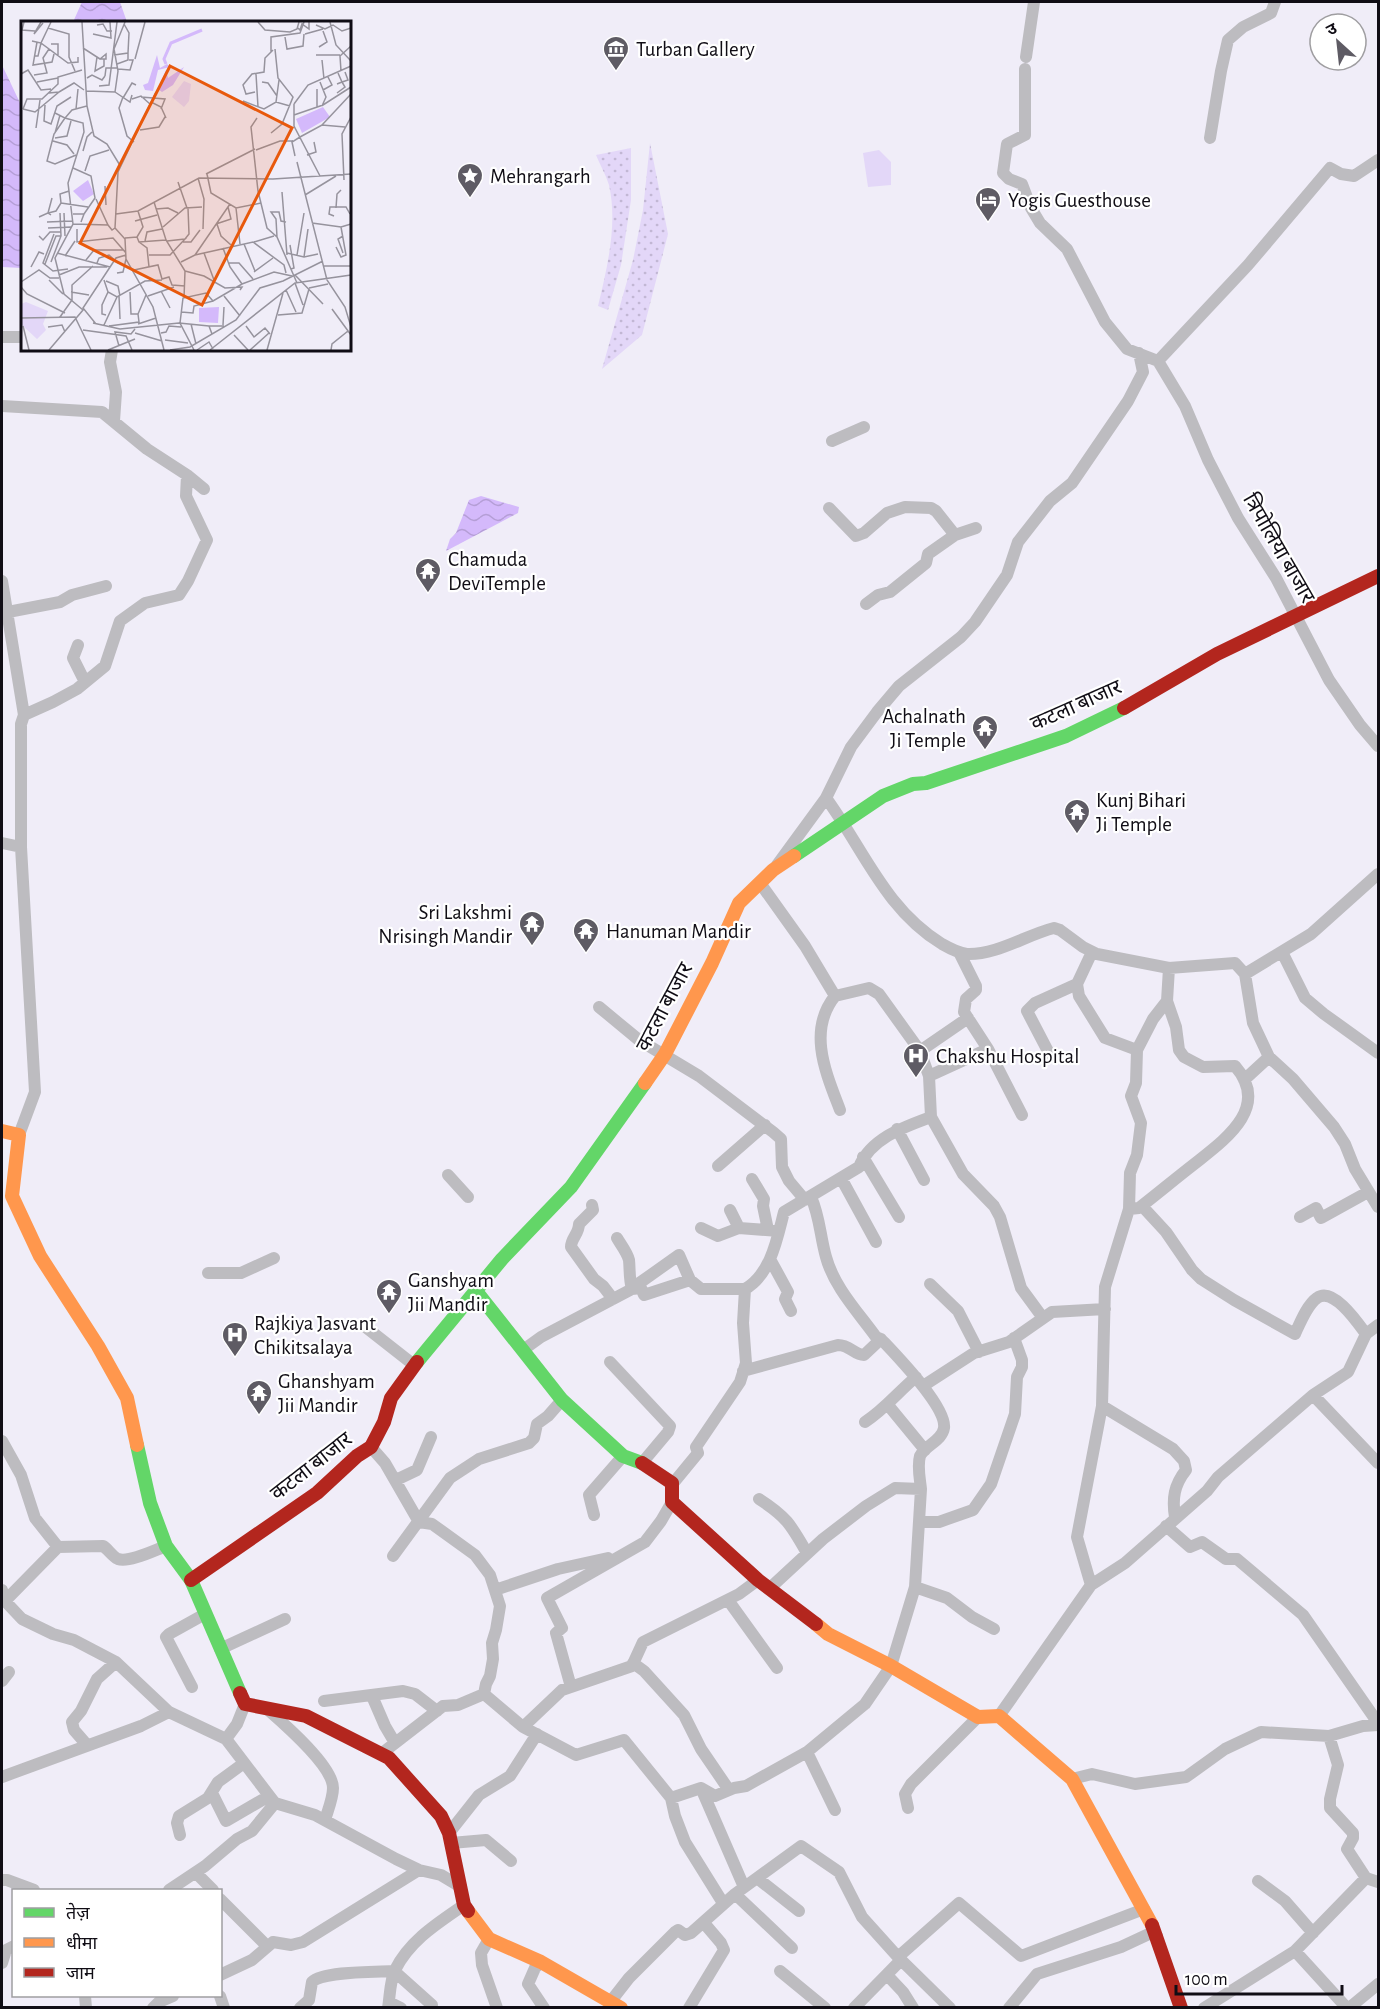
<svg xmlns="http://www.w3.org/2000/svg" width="1380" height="2009" viewBox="0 0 1380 2009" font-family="'Alegreya Sans','Noto Sans Devanagari',sans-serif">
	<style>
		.grass { fill: url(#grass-dots) }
		.garden { fill: #e3d7f8 }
		.water { fill: url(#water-waves) }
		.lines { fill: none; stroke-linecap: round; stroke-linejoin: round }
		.street { stroke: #bdbcc0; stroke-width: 12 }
		.fast { stroke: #63d668; stroke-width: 14 }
		.slow { stroke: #ff974d; stroke-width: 14 }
		.jam { stroke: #b3261e; stroke-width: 14 }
		.labels { text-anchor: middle; stroke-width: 4.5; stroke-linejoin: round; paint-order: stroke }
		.poi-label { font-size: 21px; fill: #100d15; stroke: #fff; text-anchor: start }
		.street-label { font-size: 21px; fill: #100d15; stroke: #fff }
		.inset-river { fill: none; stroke: #d4b9fb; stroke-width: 3 }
		.inset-road { fill: none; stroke: #96939d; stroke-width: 1.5 }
		.view { fill: #e8590c; fill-opacity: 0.15; stroke: #e8590c; stroke-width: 3 }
		.inset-edge { fill: none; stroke: #100d15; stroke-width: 3 }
	</style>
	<defs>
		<pattern id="grass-dots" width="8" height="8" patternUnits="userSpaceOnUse" patternTransform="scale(1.5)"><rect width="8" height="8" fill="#e3d7f8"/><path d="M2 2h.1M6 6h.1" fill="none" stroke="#c2b7d4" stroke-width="1.8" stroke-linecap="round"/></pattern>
		<pattern id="water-waves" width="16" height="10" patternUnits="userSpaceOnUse" patternTransform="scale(1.5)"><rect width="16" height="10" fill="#d4b9fb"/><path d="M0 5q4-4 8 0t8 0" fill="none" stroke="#b59ed6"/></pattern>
	</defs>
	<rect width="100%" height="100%" fill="#f0edf8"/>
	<path class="grass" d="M650,143l18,91 -26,101 -40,34 31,-109 10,-50z
		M631,148v52l-10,65 -13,45 -10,-4c9,-38 20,-81 11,-121 -3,-10 -9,-20 -13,-30z"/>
	<path class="garden" d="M879,150l12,12v23l-23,2 -5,-34z"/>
	<path class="water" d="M82,2h38l7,20h-54z
		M2,65l20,42v161l-20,-1z
		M481,496l38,11 -1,6 -72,38 4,-12 6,-6 13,-33z"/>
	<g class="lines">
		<path class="street" d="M1026,57l8,-55
			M1025,69v66l-18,9 -4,29 6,6 13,5 9,24 9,15 27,26 38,73 22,27 31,12 27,45 23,54 30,58 38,60 53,102 31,45 18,21
			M1210,138l11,-67 7,-31 15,-13 28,-14 4,-11
			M2,337h20
			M112,350l-2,12 6,30 -2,29
			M1158,361l90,-96 82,-97 11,6 13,2 24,-16
			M2,406l100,6 45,37 40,26 17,14
			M832,441l32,-14
			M829,508l27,28 8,-3 23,-20 18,-6 26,1 5,3 19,24
			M2,581l22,134 -3,9v123l14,245 -16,43
			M866,604l12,-9 12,-3 36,-29 2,-9 27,-19 21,-7
			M8,612l52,-10 12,-7 34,-9
			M78,645l-5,13 12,24
			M24,715l29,-13 24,-13 28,-23 15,-45 25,-18 34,-8 9,-14 19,-41 -21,-44 1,-21
			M826,798c38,52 59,111 116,146 7,4 16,9 25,10 30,1 59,-19 87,-26l6,2 23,17 14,7 72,14 66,-5 10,11 66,-40 67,-60
			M2,843l19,4
			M777,865l49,-67 25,-51 26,-35 22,-26 62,-49 14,-15 32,-47 11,-33 32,-41 22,-18 56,-82 15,-29 -4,-19
			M760,883l45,63 30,50 34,-8 10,6 41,57 9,25 2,41 32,57 31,32 6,11 21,71 22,30
			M959,952l17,34v4l-10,9 -2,13 24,37 34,66
			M1092,952l-15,32 2,12 26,42 32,12
			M1282,952l23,46 19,16 54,39
			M1245,974l8,49 16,34 24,22 41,48 11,17 10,25 23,38
			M835,996c-28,35 -9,77 5,114
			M599,1007l40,33 60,36 74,56 8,7 1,28 7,14 16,19
			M920,1051l48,-33
			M1051,1057l-24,-46 8,-8 42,-19
			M929,1076l59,-27
			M1244,1080l25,-23
			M897,1129l27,51
			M863,1157l36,60
			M718,1166l47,-41
			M448,1175l20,22
			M841,1178l35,64
			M752,1179l12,20 -1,7 5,24
			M811,1197c9,20 9,39 15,60 8,30 32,55 50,80l5,2c14,15 66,68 63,89 -2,13 -19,17 -24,28 -3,10 0,23 1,33
			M592,1205l1,5 -14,14c0,10 -8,14 -8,23l23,32 9,7 10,13
			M1142,1206l24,26 26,38 9,9 33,21 61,34c5,-11 12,-29 22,-36 16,-12 41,25 49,36
			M1129,1209l10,-1c18,-14 36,-29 54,-43 30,-24 79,-57 42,-99l-32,1 -19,-10 -5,-7 -3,-23 -9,-26
			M730,1210l9,18
			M1300,1217l16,-9 5,10 47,-26
			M701,1228l17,8 21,-8 40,3
			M617,1238c4,7 10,14 12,22 1,9 0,19 3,29
			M770,1259l18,33 -3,7 6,12
			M208,1273h33l33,-15
			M930,1284l28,27 21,41
			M641,1288l-3,-4 41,-29 11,25
			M363,1325l51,40
			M523,1350l18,-13 91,-48 9,-1 3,7 46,-15 11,9h44
			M610,1362l60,64 -2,6 -26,31
			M743,1371l95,-26c12,0 16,10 26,10l17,-16
			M923,1386l51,-33 35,-11 43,-30 53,-3
			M1313,1395l65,68
			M888,1405l37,45
			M1102,1406l71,43 11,12 2,9c-12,15 -14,29 -11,47
			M865,1422c20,-13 33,-30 51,-45
			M2,1441l19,34 14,43 23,29
			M371,1447l14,16 34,59
			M396,1480l21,-10 14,-33
			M672,1483l3,-2 23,-28 -2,-6 44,-65 6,-19 -3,-40 2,-34c26,-15 32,-50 39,-77l75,-45c12,-29 45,-40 72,-50
			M759,1499c28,18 32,26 48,54
			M594,1515l-5,-20 34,-39
			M419,1522l13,2 43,31 15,20 10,31 -4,24 -4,13 1,16 -3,17 -4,8 -2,10
			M919,1522h20l34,-12 18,-26 24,-70 2,-37 5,-10v-7l-8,-22
			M1166,1526l24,21 12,-5 24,17h11l66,56 75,108
			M393,1556l57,-78 29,-19 50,-16 5,-5 3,-14 11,-8 14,-16
			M1091,1585l-14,-48 25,-131 3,-119 24,-78 1,-36 7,-18 4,-32 -10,-27 5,-13 1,-33 16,-31 14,-18 2,-33
			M915,1587l32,11 25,19 22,12
			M2,1590l3,11 17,18 31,15 21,6 42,22 53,50 57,27 11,-15 8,-20
			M495,1590l63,-21 50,-11
			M728,1600l49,68
			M5,1601l53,-54 45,-1c5,3 9,10 15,13 11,4 37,-9 48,-13
			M220,1649l65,-30
			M633,1663l11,8 40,44 17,34 28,41
			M2,1681l7,-9
			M192,1687l-26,-50 3,-3 36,-20
			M571,1687l-15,-54 6,-5 -15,-30 98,-56 16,-21 11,-19
			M372,1696l13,30 10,17
			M324,1701l79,-10 12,3 22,17
			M267,1709c16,14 66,57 66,79 0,10 -5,22 -8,32
			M999,1716l92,-131 34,-22 82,-72 11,-14 95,-82 35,-23 18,-38 12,-9
			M523,1727l53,28 48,-15 47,58 4,18 10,26 38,61
			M1329,1736l9,29 -8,34v9l23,25v5l-6,11 19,29
			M226,1739l48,63
			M87,1745l-13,-15 -2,-8 9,-11 16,-32 19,-17
			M807,1752l28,58
			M381,1754l62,-48 15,-1 26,-11 39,33 39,-37 70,-24 11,-24 96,-48 19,-14
			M2,1777l139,-51 28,-14
			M1072,1779l20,-5 43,10 51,-7 39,-28 36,-17 68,4 34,-10 15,-1
			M701,1788l43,99
			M212,1793l14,28 43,-25
			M671,1798l30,-10 14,8 19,-8 12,-2 61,-34 58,-48 26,-38 24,-79 6,-98 -26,-1 -29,18 -43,33 -53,49
			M908,1808l-3,-14 6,-10 67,-67
			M449,1833l30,-38 31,-19 27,-42
			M180,1835l-3,-12 2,-7 29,-18 10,-16 26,-19
			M451,1843l35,-3 25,21
			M196,1873l17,17
			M757,1878l42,33
			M2,1880h5l27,10
			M1258,1881l27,20 28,32
			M169,1890l36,-24 32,-27 15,-8 23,-28 40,12 81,44 23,11 22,5 20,12
			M735,1894l57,54
			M220,1899l47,47
			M489,1939l-8,14 1,12 15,43
			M1295,1951l52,57
			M898,1957l52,51
			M541,1962l-6,6 -7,16 16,24
			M2,1963l4,-13 8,-4
			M780,1971l45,37
			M220,1975l32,-15 21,-18 18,3 12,-3 116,-72
			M887,1975l16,17 10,16
			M85,1996l1,12
			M220,1996l4,12
			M611,2001l18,-23 46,-46 3,-2 7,5 6,-2 44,-39 66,-48 38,26 23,45 36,40 61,-54 62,53 123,-47
			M389,2002l12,6
			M153,2008l6,-6 14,-6
			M300,2008l9,-8 3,-18c11,-11 64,-10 82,-11l38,34
			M388,2008c2,-12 2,-28 7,-38 15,-30 43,-47 69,-65
			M689,2008l35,-58 -3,-7 -17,-20
			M854,2008l47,-48
			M1009,2008l28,-34 84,-27 30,-14 6,3
			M1204,2008l91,-57 71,-73 12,4
			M1349,2008l29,-24"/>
		<path class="fast" d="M794,856l89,-60 30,-12 13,-1 140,-47 58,-28
			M476,1291l86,109 61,56 19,7
			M417,1362l85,-103 69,-72 74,-104
			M137,1445l13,58 16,43 25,34 49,113"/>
		<path class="slow" d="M645,1083l20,-29 47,-91 27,-60 34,-33 21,-14
			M2,1131l17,4 -7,61 28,60 58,90 29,52 10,47
			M816,1624l12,10 63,32 87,51 21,-1 73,63 80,146
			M468,1911l21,28 52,23 80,46"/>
		<path class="jam" d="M1124,708l93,-54 161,-78
			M642,1463l30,20v19l86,78 58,44
			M191,1580l126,-87 40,-37 14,-9 13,-25 7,-24 26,-36
			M240,1693l5,11 61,12 83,42 52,58 8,17 15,72 4,6
			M1152,1925l29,83"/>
	</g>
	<defs>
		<symbol id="museum-pin" viewBox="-11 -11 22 30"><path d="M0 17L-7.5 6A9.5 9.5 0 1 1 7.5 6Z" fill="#5e5b64" stroke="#fff"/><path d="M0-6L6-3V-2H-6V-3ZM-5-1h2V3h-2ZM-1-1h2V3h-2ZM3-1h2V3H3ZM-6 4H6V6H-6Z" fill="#fff"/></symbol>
		<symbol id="sight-pin" viewBox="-11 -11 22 30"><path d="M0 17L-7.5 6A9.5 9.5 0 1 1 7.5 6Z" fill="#5e5b64" stroke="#fff"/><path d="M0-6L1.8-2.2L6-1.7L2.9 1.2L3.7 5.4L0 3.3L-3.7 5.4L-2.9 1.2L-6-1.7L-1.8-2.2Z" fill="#fff"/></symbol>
		<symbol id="hotel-pin" viewBox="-11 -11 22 30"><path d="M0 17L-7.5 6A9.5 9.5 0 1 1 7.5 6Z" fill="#5e5b64" stroke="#fff"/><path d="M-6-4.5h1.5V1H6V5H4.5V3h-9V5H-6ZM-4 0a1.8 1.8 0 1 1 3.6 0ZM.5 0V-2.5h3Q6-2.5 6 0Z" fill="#fff"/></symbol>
		<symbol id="temple-pin" viewBox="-11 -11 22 30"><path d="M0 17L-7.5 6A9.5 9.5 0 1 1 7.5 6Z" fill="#5e5b64" stroke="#fff"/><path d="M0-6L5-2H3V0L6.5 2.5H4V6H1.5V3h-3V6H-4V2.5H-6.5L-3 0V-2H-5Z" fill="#fff"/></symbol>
		<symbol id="hospital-pin" viewBox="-11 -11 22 30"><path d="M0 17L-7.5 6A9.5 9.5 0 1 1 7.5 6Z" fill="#5e5b64" stroke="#fff"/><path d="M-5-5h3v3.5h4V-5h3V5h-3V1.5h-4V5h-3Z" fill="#fff"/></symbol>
	</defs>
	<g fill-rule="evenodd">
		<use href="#museum-pin" x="601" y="34" width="30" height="40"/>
		<use href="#sight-pin" x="455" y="161" width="30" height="40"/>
		<use href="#hotel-pin" x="973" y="185" width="30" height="40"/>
		<use href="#temple-pin" x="413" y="556" width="30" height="40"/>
		<use href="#temple-pin" x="970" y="713" width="30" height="40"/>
		<use href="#temple-pin" x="1062" y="797" width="30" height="40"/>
		<use href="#temple-pin" x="517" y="909" width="30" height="40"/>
		<use href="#temple-pin" x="571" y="916" width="30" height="40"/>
		<use href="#hospital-pin" x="901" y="1041" width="30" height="40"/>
		<use href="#temple-pin" x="374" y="1277" width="30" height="40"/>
		<use href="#hospital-pin" x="220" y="1320" width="30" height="40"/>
		<use href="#temple-pin" x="244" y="1378" width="30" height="40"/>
	</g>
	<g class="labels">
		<g class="poi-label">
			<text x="636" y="56">Turban Gallery</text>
			<text x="490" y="183">Mehrangarh</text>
			<text x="1008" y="207">Yogis Guesthouse</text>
			<text x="448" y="566">Chamuda<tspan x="448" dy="24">DeviTemple</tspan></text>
			<text x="966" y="723" text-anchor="end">Achalnath<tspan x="966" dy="24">Ji Temple</tspan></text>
			<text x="1096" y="807">Kunj Bihari<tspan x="1096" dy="24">Ji Temple</tspan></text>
			<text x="512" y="919" text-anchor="end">Sri Lakshmi<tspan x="512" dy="24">Nrisingh Mandir</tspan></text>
			<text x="606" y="938">Hanuman Mandir</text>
			<text x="936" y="1063">Chakshu Hospital</text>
			<text x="408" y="1287">Ganshyam<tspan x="408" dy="24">Jii Mandir</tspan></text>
			<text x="254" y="1330">Rajkiya Jasvant<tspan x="254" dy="24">Chikitsalaya</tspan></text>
			<text x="278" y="1388">Ghanshyam<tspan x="278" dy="24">Jii Mandir</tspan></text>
		</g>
		<g class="street-label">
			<text transform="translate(1279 548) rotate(60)" y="7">त्रिपोलिया बाजार</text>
			<text transform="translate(1076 705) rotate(-24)" y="7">कटला बाजार</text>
			<text transform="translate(664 1007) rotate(-62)" y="7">कटला बाजार</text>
			<text transform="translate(311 1466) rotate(-38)" y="7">कटला बाजार</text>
		</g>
	</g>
	<g transform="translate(21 21)">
		<rect width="330" height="330" fill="#f0edf8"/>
		<path d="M163,60l7,3 -2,17 -5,6 -12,-10zM5,281l22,9 -5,13 3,6 -9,9 -16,-15v-20z" fill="#e3d7f8"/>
		<path d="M136,34l3,13 7,-4 3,3 -12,3 -5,21 -8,-1 -2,-5 5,-2zM163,46l-11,18 -11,7 -4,-3 8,-19 2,8zM302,86l7,10 -28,16 -6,-14zM67,159l6,14 -11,7 -10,-10zM198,286l-1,16 -19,-1v-14z" fill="#d4b9fb"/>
		<path class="inset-river" d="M145,43l-2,-5 7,-16 31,-13"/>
		<path class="inset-road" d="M3,1l-2,8 13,1M20,1l-7,12 9,-11M30,1l-10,21 27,20 10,-1v-5M237,1l7,8 25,2 7,-3 2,-7M309,1l6,23 15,16M76,4l6,-1 4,7h5M295,4l9,4 8,-4 9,6 9,-3M27,7l21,6v23l6,14M277,7l2,2 2,-6 7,5v-7M72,13l18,4 -1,-16M284,13l18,-5M264,16l2,12 16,-3 1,-12M11,20l9,2 -3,13h-4M16,21l-4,23 19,-3 2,-8M30,23h7v12M298,26l8,-5 -4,-11M62,27l17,11 6,-5v5h-6M250,31v-15l29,-4 4,-11M93,34l14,-2 1,-20 -5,-9M295,34h24M76,36l-2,14 9,-5v-7M114,38l10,-37M301,39l2,19M96,43l11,-4v-7M97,48l12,1 3,-10h-4M320,50l-1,-15 11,-10M317,52l4,9 6,-2 -3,-8M0,53l7,-4 13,20 10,-1M235,53l2,33M13,54l13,-2 -4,-15 6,-9M84,55l1,-8h12M66,57l5,-3 10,5 3,-4M16,61l21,-4M241,61l6,1 9,13M299,61l6,15 -4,9M316,63l5,-2 3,5 -8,6M78,65l10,-1 8,-63M296,68v19M302,69l9,-5 -4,-8M65,70l29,1 3,-21 -4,-22 11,-27M38,71l15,-9 10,7M94,71l15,10 2,-7M135,71l-38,80 -3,56 10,11 1,20 27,48 11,43M234,71l-9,2 -3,-9 9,-11 12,-2 1,-14 8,-8M102,76l-4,11 8,28 7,6M120,76l24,2 -4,10M102,77l9,-15 4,2M111,78l9,-3 9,8M222,80l21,8 12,-7 14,4M130,81l10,5 5,11M255,81l3,-22M273,83v22l26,50M273,83l14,-19 43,-19M24,84l-1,16 7,3 6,-18 14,-9M66,85l7,30 13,8 14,23M2,88l4,-10h15l16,-15v-7l24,-7M2,88l12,3 24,-20 -10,1M55,88l2,-20M34,92l10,5 -11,16 -7,27 8,3 21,-9M273,94l29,-10 28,-18M236,97l-6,9 7,64 9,37 10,9 20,46M301,104l29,-31M15,107l4,-28M119,109l19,-3 6,-10M34,112l5,-18M250,112l11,-9 11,-27 -15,-19 -3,-29M34,117l12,-2 4,-15M32,120l14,4 7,9M235,129l24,-9h13M62,130l4,-14 5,-5M286,134l9,-3 -2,-10M274,135l-3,-14 8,-5 22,-12 23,2M276,141l30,118 18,27 6,20M52,147l18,8 4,22 -11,16M64,150l5,-15 19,-6M185,153l49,-25M186,153l4,19 25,15 25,-5M177,157l6,21 -1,30M323,159l-2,-46 9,-17M157,161l9,26M84,165l1,19M261,171l5,63M284,174l31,-19M75,178l12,26 4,5 3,-2M133,181l12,38 19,31 -1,27M40,182l27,4M215,187l4,36M315,187l1,-14 4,-4M135,188l12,-1 10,5M43,192l1,23M52,193h11l-3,8M95,193l22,-3 61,-33 74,1 78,-5M30,194l-3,-2 8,-2 5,-8 -1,-9 9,-3M313,195l-5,-2 1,-7h16l4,7M18,196l9,-4 4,-15M114,200l22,-6M26,201l25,-1M291,202l29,4 10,-3M52,203l35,1M195,203l15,-5 -3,-12M196,203l4,12 10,9M142,206l22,-19 17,-1M27,207l23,-1M56,208v13l36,-4 13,15M33,213l-11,29 10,8 15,-2M18,215l4,4 7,-8h11M116,216l6,-10 -5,-16M256,216l-1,-18 -5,-7h8l2,9 5,1M104,217l12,-1 2,5 27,-2M164,218l4,-5 -1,-26M124,220l2,-9 15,-3M118,221l8,6 2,19M162,221h8l9,-12M233,221l20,-6M223,223l11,27M269,224l4,23 -3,1M315,226l5,10 5,-2 -5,-28M202,227l7,19 12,17M36,232l53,14M183,232l10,27M266,232l17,4 14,-3M322,232l-5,-14 5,-3M128,234h21l15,-16 -18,2M174,234l35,-51M276,234l7,-42M44,235l10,-15M283,236l4,-28M65,239l8,-10h29M30,241l10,-26 -1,-23M160,241l14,-7 58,-13 31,23 2,8M76,242l2,-5 10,-3 9,8M207,242h11l14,16M24,243l11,-28h5M303,245h27M10,246l8,-15 5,2M113,249l24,-5 4,14 7,-2 3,8 13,1M164,250l19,5 21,12 17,-1 -2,3M233,251l19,-14M96,252l6,-1 3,-13M38,254l20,-8h28M274,254l28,29M28,259l14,14M83,259l4,12 9,5 28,-16 17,-1M85,260l12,5 2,10M0,261l18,-12 11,8h9M274,262l8,22M0,266l6,7 38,19M288,267l19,-4M265,269l10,22M140,270l9,17M50,271l18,3M98,275l1,23M127,275l26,-9M203,275l16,20M311,288l19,26M160,291l12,1 1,-7 19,-5M117,293l8,-19M85,294l-4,-1v-9l6,-13M257,294l24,-2 7,-24M39,296l12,-17v-15l21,-19M0,297l54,-1 16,33M72,302l27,6 59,-6 30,3M75,303l-13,-16 33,-50 10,-3M117,303l18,-6M170,303l5,20M83,304l13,-28M202,304l1,-18M2,305l6,24M88,305l30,-4 -1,-8h-7l-1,-22M225,305l8,11 11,-9 5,6M27,306l14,-2 3,7M62,309l43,6 6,14M114,312l27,8M140,312l5,-1 3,-6 12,1M191,313l-3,-8h15M213,314l14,15M144,319l23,3M98,325l-4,-14 16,2 4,-5M28,329l34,-40 -19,-16 -9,-36 18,-34 -5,-41 16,-51 -1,-9 -18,-5 7,-8 15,-4 -5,-84M87,329l27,-11M149,329l20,-3 46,-27 24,-32 23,-7 40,-20M173,329l-14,-27 3,-25 23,-5 7,8 29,-17 32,-12 18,4M176,329l12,-8 4,7M189,329l85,-67 56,-8M229,329l19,-17M246,329l16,-57M310,329l1,-6 16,-13"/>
		<path class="view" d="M149,45l122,62 -90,177 -122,-62z"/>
		<rect width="330" height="330" class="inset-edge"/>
	</g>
	<rect width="1380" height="2009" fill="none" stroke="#100d15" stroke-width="6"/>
	<rect x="12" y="1889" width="210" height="108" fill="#ffffff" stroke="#9f9ea1" stroke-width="1.5"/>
	<rect x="24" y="1908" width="30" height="9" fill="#63d668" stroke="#9f9ea1" stroke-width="1.5"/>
	<text x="66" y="1919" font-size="18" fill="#100d15">तेज़</text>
	<rect x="24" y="1938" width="30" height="9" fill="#ff974d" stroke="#9f9ea1" stroke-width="1.5"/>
	<text x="66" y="1949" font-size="18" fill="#100d15">धीमा</text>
	<rect x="24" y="1968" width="30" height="9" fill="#b3261e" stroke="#9f9ea1" stroke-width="1.5"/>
	<text x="66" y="1979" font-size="18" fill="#100d15">जाम</text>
	<g transform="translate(1338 42) rotate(333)"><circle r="28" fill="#ffffff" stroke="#9f9ea1" stroke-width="1.5"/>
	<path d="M0-4.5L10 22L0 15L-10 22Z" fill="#5e5b64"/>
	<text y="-9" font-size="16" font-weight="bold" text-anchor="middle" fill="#100d15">उ</text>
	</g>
	<path d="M1176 1985v9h166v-9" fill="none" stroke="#100d15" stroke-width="3"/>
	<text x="1185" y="1985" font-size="18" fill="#100d15" stroke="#ffffff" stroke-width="4.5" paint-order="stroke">100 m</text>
</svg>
